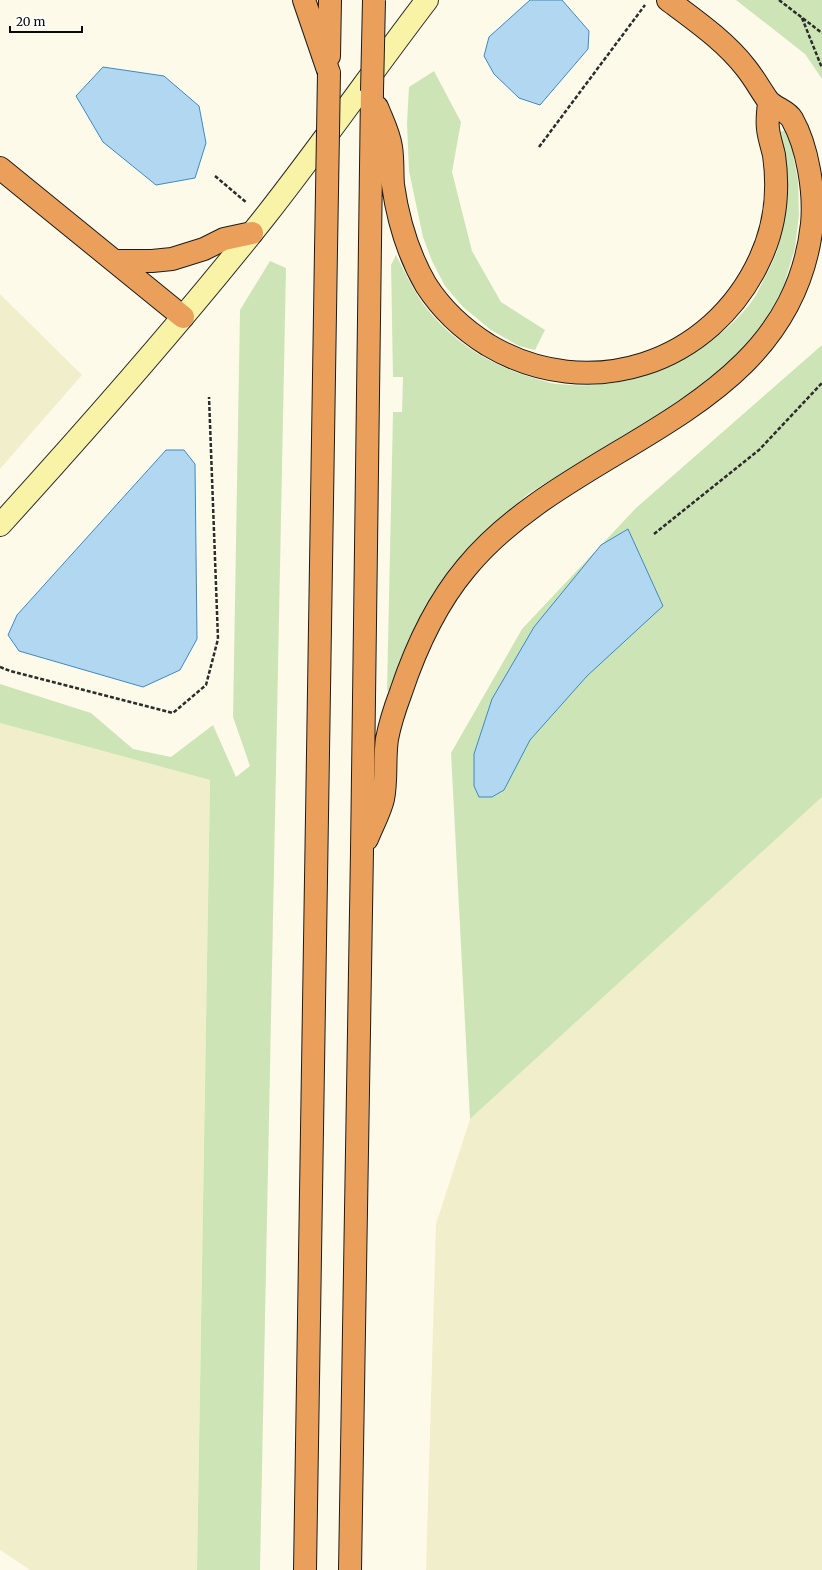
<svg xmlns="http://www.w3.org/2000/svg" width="822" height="1570" viewBox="0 0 822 1570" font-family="Merriweather,serif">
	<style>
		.farmland { fill: #f1efcb }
		.green { fill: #cde5b6 }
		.water { fill: #b1d7f1; stroke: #3d8ac3 }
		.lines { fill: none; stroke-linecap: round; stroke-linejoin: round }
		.secondary-casing { stroke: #2c2c2c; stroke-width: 24 }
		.motorway-casing { stroke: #1b1b1b; stroke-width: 24 }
		.path { stroke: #2c2c2c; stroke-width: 2.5; stroke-dasharray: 4 2; stroke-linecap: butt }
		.secondary { stroke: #f9f3a8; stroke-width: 22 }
		.motorway { stroke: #eaa05a; stroke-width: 22 }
		.motorway-bridge-casing { stroke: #1b1b1b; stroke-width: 24; stroke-linecap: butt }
		.motorway-bridge { stroke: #eaa05a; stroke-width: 22 }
	</style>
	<rect width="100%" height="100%" fill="#fefae9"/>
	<path class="farmland" d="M0,294l82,81 -82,94z
		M0,723l210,57 -13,790h-167l-30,-20z
		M822,797v773h-396l10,-346 34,-105z"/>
	<path class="green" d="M736,0h86v79l-17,-25z
		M434,71l27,51 -9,50 20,79 29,51 44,28 -10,20 -16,-4 -28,-16 -28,-23 -18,-21 -13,-25 -9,-24 -14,-66 -2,-48 2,-36z
		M785,130l5,10 3,14 5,27 1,34 -4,33 -12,40 -15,30 -20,26 -30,28 -35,29 -41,23 -114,70 -44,39 -32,33 -17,27 -31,57 -14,39 -3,2 6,-279h9l1,-35h-10l-2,-112 5,-10c11,21 21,44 37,61 28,32 66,53 107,64 6,1 12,4 18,4 72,9 146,-24 191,-79 6,-7 10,-16 14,-24 4,-8 9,-16 12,-25 3,-6 4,-14 6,-21 9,-35 7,-69 -1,-103z
		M270,261l16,7 -26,1302h-63l13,-790 -210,-57v-39l91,29 42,36 38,8 42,-32 23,52 14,-11 -17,-49 7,-407z
		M822,345v452l-352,322 -19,-366 71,-124 114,-121z"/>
	<path class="water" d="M530,0h32l27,31 -1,18 -48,56 -21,-7 -25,-24 -10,-18 5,-19z
		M103,67l61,9 35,30 7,37 -11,35 -39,7 -53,-43 -27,-46z
		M166,450h18l11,14 2,175 -17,31 -37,17 -124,-36 -11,-16 9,-20z
		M628,529l35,77 -76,70 -57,64 -26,50 -12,7h-13l-5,-11v-32l18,-55 42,-72 67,-82z"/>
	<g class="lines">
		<defs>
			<path id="secondary" d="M0,525c91,-100 180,-201 264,-307 56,-71 108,-146 163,-218"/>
			<path id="motorway" d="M304,0l25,73
				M329,56l1,-56
				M377,107c5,13 12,26 14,40 2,12 1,25 2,38 5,35 15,69 33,100 16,25 38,45 62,60 101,60 224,19 272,-86 15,-32 19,-69 14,-104 -2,-9 -5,-17 -6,-26 -1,-8 0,-18 1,-26
				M0,168l183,149
				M115,261h37l20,-2 32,-10 20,-10 28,-6
				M367,839c5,-13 13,-27 16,-40 4,-19 1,-40 4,-60 3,-16 8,-31 14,-47 15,-45 34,-87 65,-124 106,-129 325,-151 346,-344 3,-31 -4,-77 -20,-105 -5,-9 -19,-11 -25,-20 -7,-10 -13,-21 -21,-31 -21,-27 -50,-47 -78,-68
				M305,1570l21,-1320
				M350,1570l12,-719 10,-760"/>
		</defs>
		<use href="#secondary" class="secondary-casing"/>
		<use href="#motorway" class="motorway-casing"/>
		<path class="path" d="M779,0l43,33
			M802,18l20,50
			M539,147l106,-142
			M215,176l32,27
			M654,534l105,-84 63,-67
			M0,667l10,4 163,42 33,-28 12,-46 -9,-242"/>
		<use href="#secondary" class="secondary"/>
		<use href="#motorway" class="motorway"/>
		<defs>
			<path id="motorway-bridge" d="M372,91l2,-91
				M326,250l3,-177"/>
		</defs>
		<use href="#motorway-bridge" class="motorway-bridge-casing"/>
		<use href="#motorway-bridge" class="motorway-bridge"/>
	</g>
	<path d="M10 26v6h72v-6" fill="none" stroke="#0a0a0a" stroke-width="2"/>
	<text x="16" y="26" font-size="12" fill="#0a0a0a" stroke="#ffffff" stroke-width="3" paint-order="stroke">20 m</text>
</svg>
